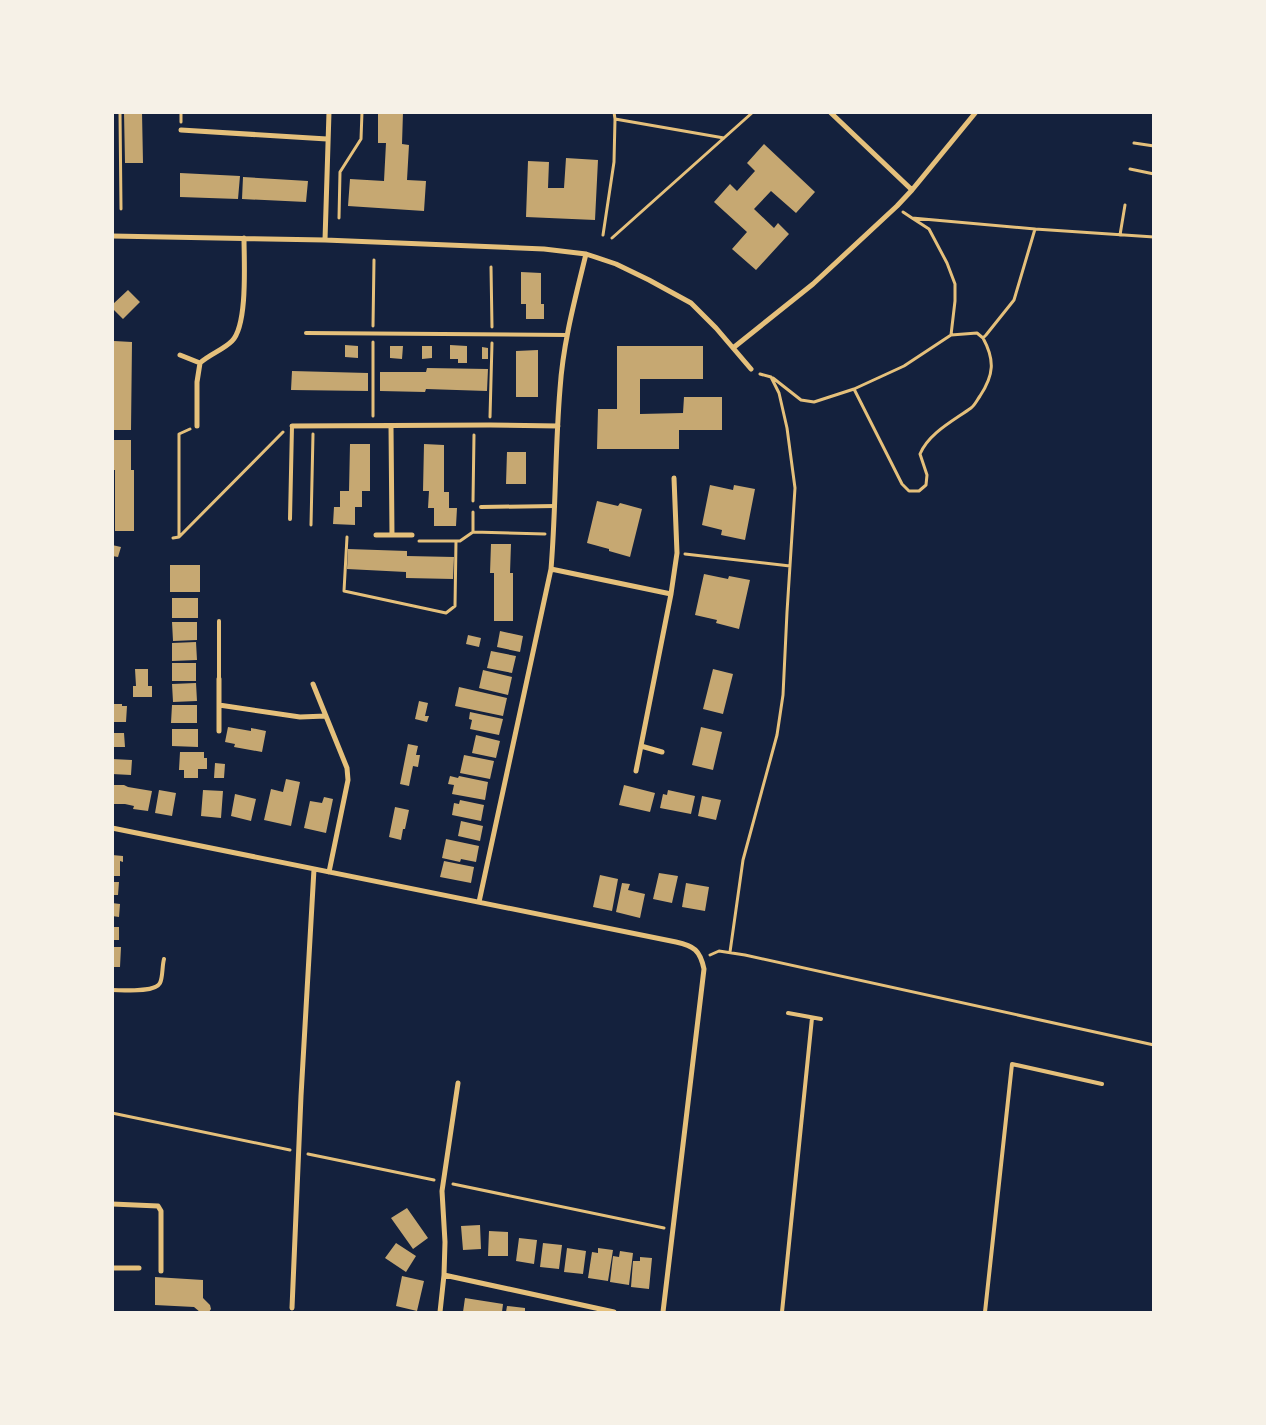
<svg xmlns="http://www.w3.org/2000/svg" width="1266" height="1425" viewBox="0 0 1266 1425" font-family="Roboto,sans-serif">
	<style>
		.building { fill: #c6a872 }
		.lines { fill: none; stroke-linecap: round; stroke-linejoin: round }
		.path { stroke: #e5c07b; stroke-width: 3 }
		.service { stroke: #e5c07b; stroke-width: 4 }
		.minor { stroke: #e5c07b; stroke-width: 5 }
	</style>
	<rect width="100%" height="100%" fill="#14213d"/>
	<path class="building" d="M124,112h18l1,51h-18z
		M378,112h25l-1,32 7,1 -2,35 19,1 -2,30 -76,-5 2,-27 34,2 2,-38h-8z
		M764,144l51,48 -19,21 -25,-22 -17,18 20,19 4,-5 11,11 -33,36 -24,-21 15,-17 -33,-30 16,-18 7,7 18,-20 -8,-8z
		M566,158l32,2 -3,60 -69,-3 2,-56 21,1 -1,26h16z
		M180,173l60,3 -2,23 -58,-2z
		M243,177l65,4 -2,21 -64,-3z
		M521,272l20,1v31h3v15h-18v-15h-5z
		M128,290l12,12 -17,17 -11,-11v-3z
		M114,341l18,1 -1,88h-19z
		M345,345l13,1v12l-13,-1z
		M450,345l17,1v17h-9v-4h-8z
		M390,346h13l-1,13 -12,-1z
		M422,346h10v12l-10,1z
		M617,346h86v33h-63v35l43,-1 1,-16h38v33h-43v19h-82l1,-40h19z
		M482,347l6,1v11h-6z
		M538,350v47h-22v-46z
		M427,368l61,1 -1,22 -61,-2 -1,3 -45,-1v-19h46z
		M292,371l76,2v18l-77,-1z
		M112,440h19v30h3v61h-19v-61h-3z
		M350,444h20v47h-8v16h-7v18l-22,-1 1,-17h6v-16h9z
		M424,444l20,1v47h5v16h8l-1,18h-22v-18h-6l1,-17h-6z
		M507,452h19v32h-20z
		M710,485l23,5 1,-5 21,4 -10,51 -24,-5 1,-5 -20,-5z
		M597,501l21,5 2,-3 22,6 -12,48 -21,-6v-2l-22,-6z
		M491,544h20l-1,29h3v48h-19v-48h-4z
		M112,545l9,2 -3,10 -6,-1z
		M348,549l59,2v5l47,1 -1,22 -47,-1v-6l-59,-3z
		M170,565h30v27h-30z
		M704,574l24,5 1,-3 21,4 -11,49 -23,-6 1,-3 -22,-5z
		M172,598h26v20h-26z
		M172,622h25v18l-24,1z
		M500,631l23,5 -3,16 -23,-5z
		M468,635l13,3 -2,9 -13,-3z
		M196,642l1,18 -25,1v-18z
		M491,651l25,5 -4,17 -25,-5z
		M172,663h24v18h-24z
		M135,669h13v17h4v11h-19v-11h3z
		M713,669l20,5 -10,40 -20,-5z
		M483,670l29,7 -4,18 -29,-7z
		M196,683l1,18 -24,1 -1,-18z
		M459,687l48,11 -4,18 -48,-10z
		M419,701l9,2 -3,13h4l-2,6 -12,-3z
		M112,704h10v2h5l-1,16h-14z
		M172,705h25v18h-26z
		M470,712l33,7 -4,16 -29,-6 2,-9 -3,-1z
		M228,727l23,4v-3l15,3 -4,21 -28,-5 1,-3 -10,-2z
		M701,727l21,5 -9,38 -21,-5z
		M172,729h26v18l-26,-1z
		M112,733h12l1,14h-13z
		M476,735l24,6 -4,17 -24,-5z
		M408,744l10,2 -2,9h4l-2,12 -5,-1 -4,20 -9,-2z
		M180,752h24v6h3v11h-9v9h-14v-8h-5z
		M464,755l30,6 -4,18 -30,-6z
		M112,759l20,1 -1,15 -19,-1z
		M215,763l10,1 -1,14h-10z
		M450,776l8,2 1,-2 29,6 -3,18 -33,-6 2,-9 -6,-1z
		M286,779l14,3 -9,44 -27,-6 7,-31 12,3z
		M112,785h12l4,2 24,4 -4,20 -15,-2 1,-3 -9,-2h-13z
		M624,785l31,8 -5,19 -31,-7z
		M159,790l17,3 -4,23 -17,-3z
		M203,790l20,1 -2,27 -20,-2z
		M668,790l27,6 -4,18 -31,-6 3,-14 4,1z
		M235,794l21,5 -5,22 -20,-5z
		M702,796l19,4 -5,20 -18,-4z
		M324,797l9,2 -7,34 -22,-5 6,-27 12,2z
		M460,800l24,5 -3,16 -29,-6 2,-12 5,1z
		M395,807l14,3 -4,19h-2l-2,11 -12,-3z
		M461,821l22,5 -3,15 -22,-5z
		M446,839l33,7 -3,16 -15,-3 -1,3 -18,-4z
		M112,855l11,1v6l-3,-1v15h-8z
		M444,861l30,6 -3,16 -31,-6z
		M659,873l19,3 -6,27 -19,-4z
		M600,875l18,4 -6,32 -19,-4z
		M112,882h7l-1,13h-6z
		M622,883l8,1 -2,6 17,4 -5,24 -24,-6z
		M686,883l23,4 -4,24 -23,-4z
		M112,903l8,1 -1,13 -7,-1z
		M112,927h7v13h-7z
		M112,947h9l-1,20h-8z
		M407,1208l21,30 -15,11 -22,-31z
		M480,1225l1,24 -18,1 -2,-24z
		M489,1231l19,1v24h-20z
		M519,1238l18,2 -3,24 -18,-3z
		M396,1243l20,13 -10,16 -21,-14z
		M543,1243l19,2 -3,24 -19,-2z
		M567,1248l19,3 -3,23 -19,-2z
		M598,1248l15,2 -5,31 -20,-3 4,-26 6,1z
		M620,1251l13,2 -4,32 -19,-3 3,-26 6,1z
		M640,1257l12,1 -3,31 -18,-2 2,-26h7z
		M402,1276l22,5 -7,30 -21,-5z
		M155,1277l48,3v18l7,7 1,4 -2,3h-9l-6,-5 -39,-2z
		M465,1298l38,6 -1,8h-39z
		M507,1306l18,2v4h-19z"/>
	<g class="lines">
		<path class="path" d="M120,112l1,97
			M181,112v10
			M615,119l109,19
			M1134,143l20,3
			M1130,169l24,5
			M903,212l9,6 123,11 119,8
			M339,218l1,-46 21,-33 1,-27
			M603,235l11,-73 1,-43 -1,-7
			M1120,235l5,-30
			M612,238l141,-126
			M491,267l1,60
			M373,326l1,-66
			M951,335l26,-2 6,5 3,-3 28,-35 21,-71
			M773,378l28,22 13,2 40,-13 50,-23 47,-31 4,-34v-17l-8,-21 -18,-34 -17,-11
			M854,389l48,95 7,7h10l7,-6 1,-10 -7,-21c9,-21 33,-33 51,-46 4,-3 6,-8 9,-12 14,-21 15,-36 3,-58
			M373,416v-74
			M490,417l2,-74
			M473,501l1,-66
			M311,525l2,-91
			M473,532v-20
			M179,536v-102l11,-5
			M347,537l-3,54 102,22 9,-7 1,-65
			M173,538l6,-1 104,-105
			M419,541h41l13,-9 72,2
			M685,554l105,12
			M730,952l13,-92 34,-125 6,-40 4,-83 8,-124 -8,-60 -8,-35 -8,-16 -11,-3
			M710,955l9,-4 26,4 409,90
			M112,1113l178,37
			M308,1154l126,26
			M453,1184l211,44"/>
		<path class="service" d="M306,333l261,2
			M481,507l74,-1
			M290,519l2,-93
			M219,621v58
			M112,990c11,0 43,3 48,-7 3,-6 2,-17 4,-24
			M788,1013l33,6
			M782,1312l30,-294
			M985,1312l27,-248 90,20"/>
		<path class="minor" d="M830,112l82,78
			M181,130l146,9
			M112,236l213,4 219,9 42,5 30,10 33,16 42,23 25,25 35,41
			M325,240l4,-128
			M733,348l80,-64 84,-78 15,-16 64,-78
			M180,355l20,8
			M197,426v-44l3,-19c10,-9 23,-13 32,-22 16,-16 12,-80 12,-103
			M292,426l198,-1 68,1
			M391,426l1,109
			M376,535h36
			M551,569l120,25
			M219,679v52
			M313,684l34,84 1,12 -19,92
			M219,705l81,12 26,-1
			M641,746l21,6
			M636,771l35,-177 6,-41 -3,-75
			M112,828l564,114c18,4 24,8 28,27l-41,343
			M479,902l72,-333c5,-60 4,-120 9,-180 3,-46 15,-90 26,-135
			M112,1204l46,2 3,5v60
			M112,1268h27
			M444,1275l1,-33 -3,-51 16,-108
			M292,1308l9,-212 13,-227
			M440,1312l4,-37 170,37"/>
	</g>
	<rect width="1266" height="1425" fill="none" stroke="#f6f1e7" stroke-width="228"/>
</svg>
